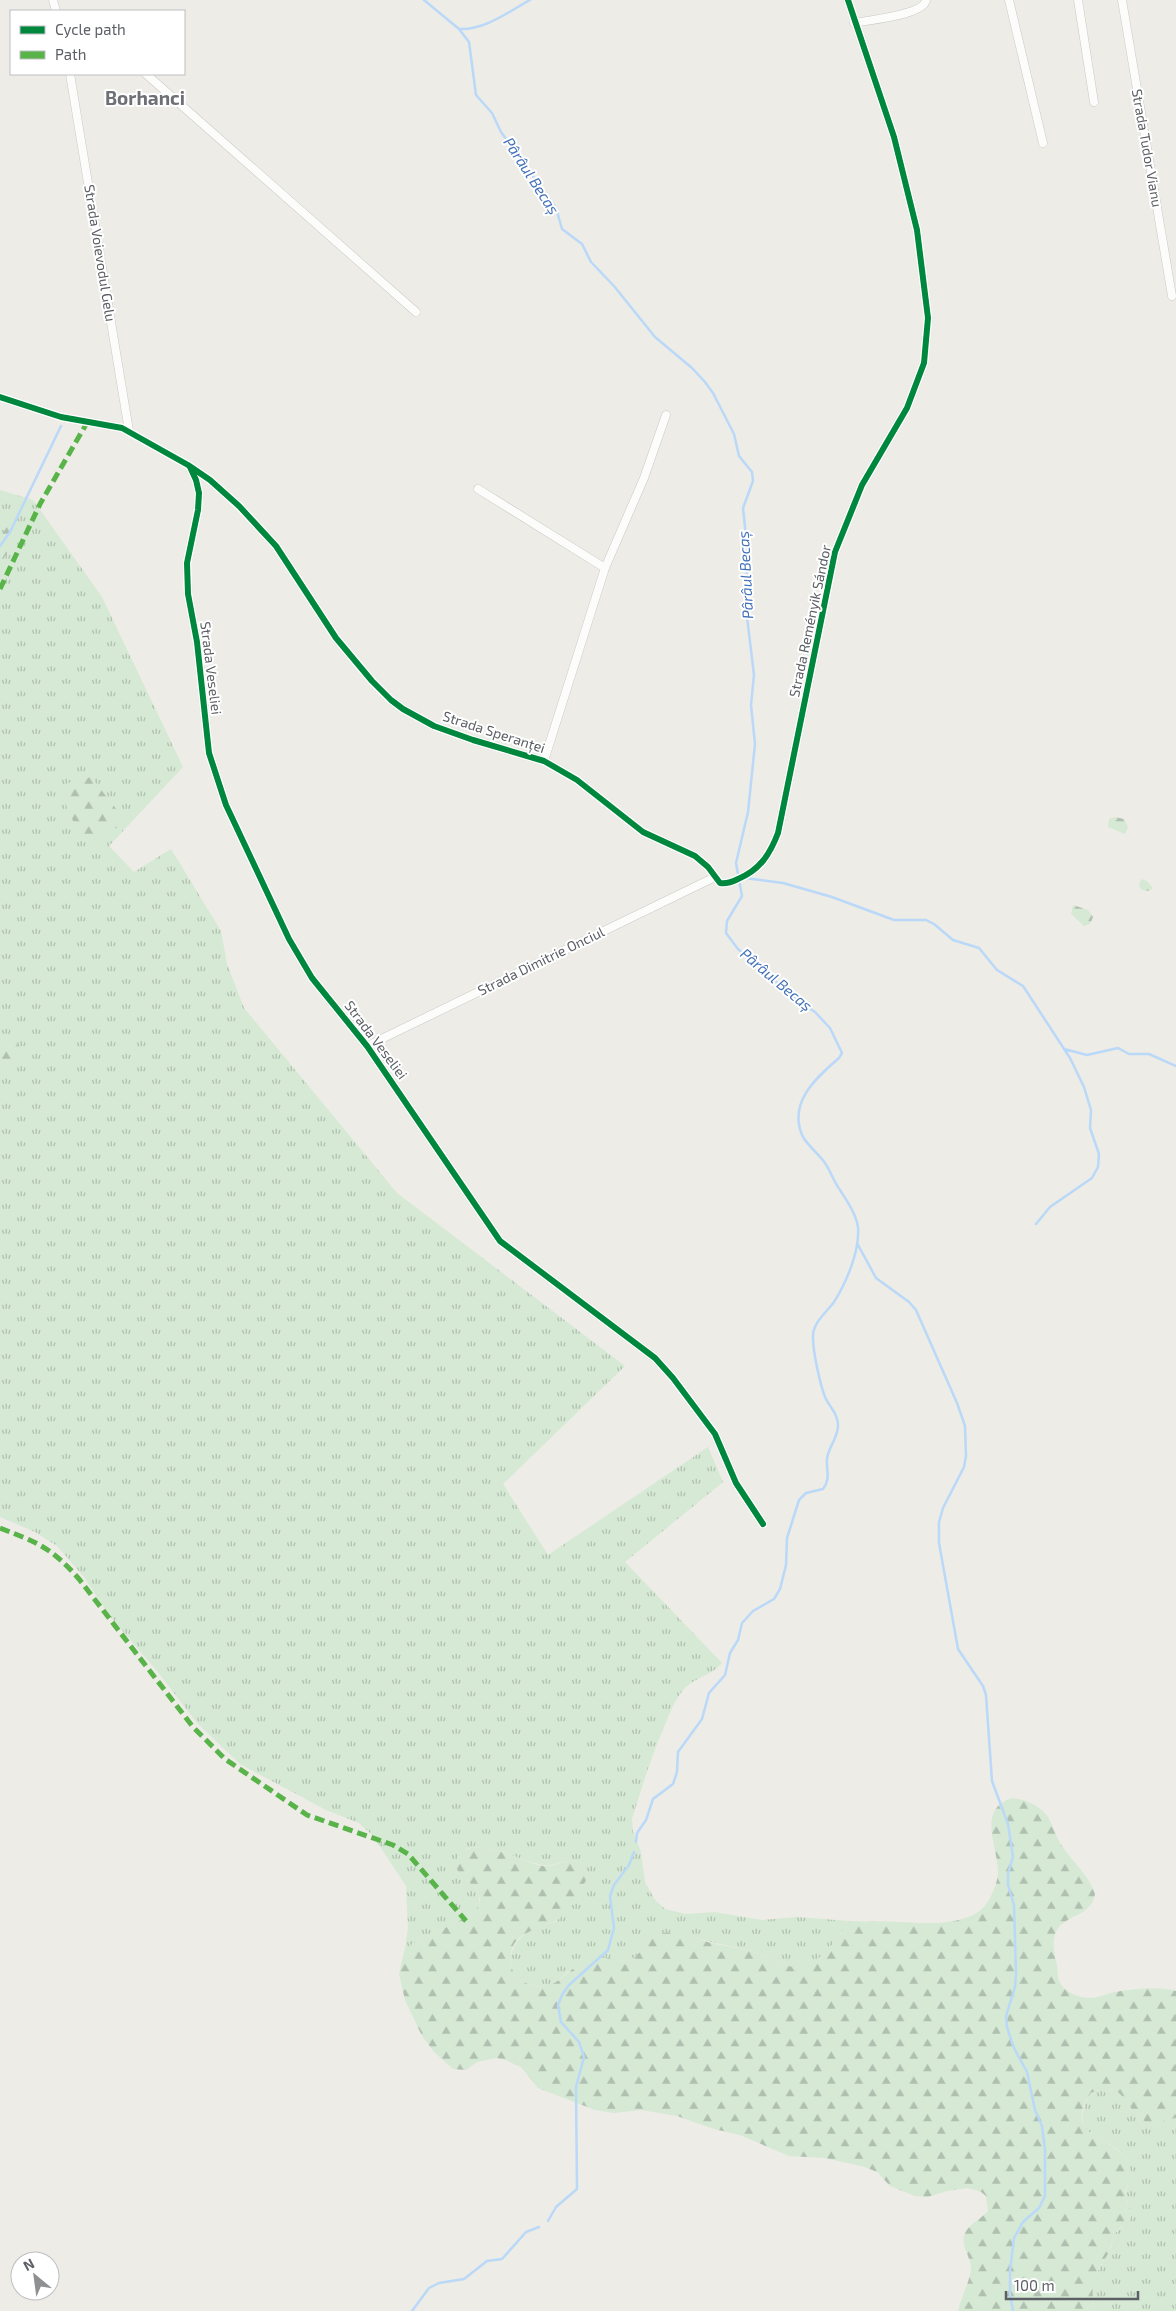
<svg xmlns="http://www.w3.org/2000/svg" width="1176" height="2311" viewBox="0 0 1176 2311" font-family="'Exo 2',sans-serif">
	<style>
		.grass { fill: url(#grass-tufts) }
		.forest { fill: url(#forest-firs) }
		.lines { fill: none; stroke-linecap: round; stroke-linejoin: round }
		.stream { stroke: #bad8f8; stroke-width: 2.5 }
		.minor-casing { stroke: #c9c9c7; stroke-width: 9 }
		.minor { stroke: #fcfcfb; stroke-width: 8 }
		.quiet { stroke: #58b448; stroke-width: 5; stroke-dasharray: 10 5; stroke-linecap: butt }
		.cycleway-casing { stroke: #fff; stroke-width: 9 }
		.cycleway { stroke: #00873e; stroke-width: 6 }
		.labels { text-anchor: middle; stroke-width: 4; stroke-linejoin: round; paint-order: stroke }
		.street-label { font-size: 14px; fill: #5c5f65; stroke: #fff }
		.water-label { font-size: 15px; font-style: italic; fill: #4372ba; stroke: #fff }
		.district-label { font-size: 19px; font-weight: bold; fill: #6d7177; stroke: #fff }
	</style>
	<defs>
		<pattern id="grass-tufts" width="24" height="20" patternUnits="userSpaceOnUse" patternTransform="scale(1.25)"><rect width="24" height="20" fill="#d5e9d4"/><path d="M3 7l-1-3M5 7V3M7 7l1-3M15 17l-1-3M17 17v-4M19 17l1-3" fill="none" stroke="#b0c0b0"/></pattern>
		<pattern id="forest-firs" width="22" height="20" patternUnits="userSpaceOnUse" patternTransform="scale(1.25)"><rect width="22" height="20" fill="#d5e9d4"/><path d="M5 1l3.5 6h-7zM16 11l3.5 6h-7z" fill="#b0c0b0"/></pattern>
	</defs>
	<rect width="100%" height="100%" fill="#edece7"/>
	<path class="grass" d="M0,490l33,10 69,97 81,170 -74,79 25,26 37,-23 50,82 6,33 17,44 153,185 228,173 -122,118 45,71 160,-108 15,35 -98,80 97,101c-10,12 -26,14 -37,25 -11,11 -16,28 -22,41 -12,29 -22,60 -31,90l1,13 8,20 4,30 10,18 10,9 21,5 28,-2 48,8 35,-3 52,4c-13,20 -33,52 -61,45 -10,-3 -19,-9 -28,-12 -20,-7 -40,-9 -60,-15 -12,-3 -28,-10 -41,-5 -14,4 -17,21 -30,27 -20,-1 -33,-5 -52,5 -20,10 -22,29 -50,17 -9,-3 -15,-10 -16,-19 -2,-19 12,-31 27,-37 6,-3 13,-3 18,-6 10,-7 22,-27 28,-37l3,-6 -4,-13c-15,-11 -26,3 -41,0 -25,-5 -50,-23 -77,-16l1,32c15,5 16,19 9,32l-70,35 3,-20 -2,-42 -33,-50 -14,-13 -33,-13 -86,-46 -43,-41 -40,-52 -48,-56 -25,-38 -27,-31 -22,-14 -35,-15z
		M1104,2088l14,3c13,12 16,28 34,34l13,-5 11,-2v193h-82l-2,-27 2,-6 17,-30 3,-14 15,-13 1,-13 -5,-12c2,-11 7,-24 2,-35 -11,-25 -56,-19 -42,-56 4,-11 8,-14 19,-17z"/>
	<path class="forest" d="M11,521l8,7 -4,14 -15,21v-26z
		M91,777l26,33 3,16 -32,17c-12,-19 -30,-37 -20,-60z
		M1115,817l9,2 4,8 -3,7 -17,-7 1,-8z
		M1141,879l6,2 6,7 -4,3 -7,-1 -3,-4z
		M1073,905l15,5 5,7 -3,7 -6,2 -13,-12z
		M0,1036l14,4 6,9 1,8 -7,5 -14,-2z
		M1012,1798c10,1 24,6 32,14 8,8 10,21 16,31 11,18 28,30 35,51 -6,33 -54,13 -38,71 1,6 0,12 3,18 7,12 25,17 37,14 6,-1 12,-4 18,-5 19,-3 43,-6 61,-1v127l-11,2 -13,5c-29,-10 -24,-49 -61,-32 -35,50 38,42 40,79 0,8 -6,14 -6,22 0,9 10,16 5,26 -3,5 -11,7 -14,12 -5,7 -4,15 -8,22 -3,5 -7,10 -10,16 -8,13 -5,26 -4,41h-136c3,-13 11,-28 13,-41 1,-12 -10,-22 -7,-34 2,-10 17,-17 24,-25l-2,-15 -5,-4 -13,-4 -21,3 -19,6 -13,-1 -25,-10 -13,-14 -12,-5 -40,-9 -36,-2 -49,-21 -26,-6 -37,-13 -36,-6 -27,3 -19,-3 -57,-22 -17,-21 -18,-8 -7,-1 -19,4 -11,8 -13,-1 -19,-17 -12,-16 -17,-36 -6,-26 6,-26 70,-35 5,-13 -3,-12 -16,-11 -6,-12c8,-38 65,-3 88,1 16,2 25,-12 40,-1l4,13c-5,11 -16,31 -25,38 -17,15 -56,12 -51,48 1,9 6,14 13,18 33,17 40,-16 67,-23 11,-4 26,2 38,2 13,-6 16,-23 30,-27 14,-5 32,2 45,7 17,5 35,6 52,12 11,3 21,10 32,13 28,6 48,-25 61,-45 16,1 33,0 49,1 26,1 51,4 75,-7 9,-4 14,-11 18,-19 4,-8 7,-16 7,-26 -1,-25 -21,-61 14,-72z"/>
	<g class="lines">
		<path class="stream" d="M424,0l35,29 10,13 7,53 16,18 9,19 55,76 6,21 20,15 9,18 23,24 41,51 37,31 13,14 8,11 21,41 5,22 13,16 1,9 -10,27 4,38v71l7,58 -3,30 4,39 -7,68 -12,51 6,33 -15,25 -1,12 12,16 59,51 18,12 15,16 12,25 -3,5c-23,20 -52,45 -36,79 6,10 16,17 22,26 6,9 9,19 15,27 7,11 16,24 18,37 2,24 -12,56 -24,75 -8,11 -22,21 -21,36 0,14 7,46 12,59 4,10 12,14 13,27 1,13 -10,23 -11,35 -1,11 4,20 -4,30l-17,4 -7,7 -12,38 -1,27 -6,24 -6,10 -21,12 -11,12 -4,17 -8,13 -5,22 -16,18 -7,26 -24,33 -1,20 -4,12 -20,15 -7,21 -9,13 -1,9
			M459,29c26,1 49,-17 71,-29
			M0,546l10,-14 51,-106
			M745,878l38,5 49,14 62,23h32l8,4 19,16 26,8 18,22 26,16 47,72 14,29 7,23 -1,18 9,26 -1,13 -6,11 -42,29 -14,17
			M1064,1049l23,6 31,-7 11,6h20l27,12
			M857,1243l19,35 33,24 7,8 41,93 8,23 1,30 -2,11 -21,41 -4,14v21l19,106 25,37 3,9 6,86 16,43 5,33 -5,17v11l6,20 2,69 -1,13 -9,29 1,11 6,19 14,26 8,38 7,16 3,24v46l-6,12 -16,14 -9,16 -4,33v23l3,17
			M548,2221l8,-14 21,-18 -1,-102 8,-30 -5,-15 -18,-20 -3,-17 4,-10 7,-10 39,-35 6,-22 -4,-32 4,-11 15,-20 5,-13
			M412,2311l17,-23 10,-5 25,-4 23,-18 15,-2 24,-27 13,-5"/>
		<defs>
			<path id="minor" d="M53,0l3,11
				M1009,0l34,143
				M1078,0l16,102
				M1122,0l50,296
				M854,23c15,-3 70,-8 72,-23
				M70,74l59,357
				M146,74l270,238
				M0,397l61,20 61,11 66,37 22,15 29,26 37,40 60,92 36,43 19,19 12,9 31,17 39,14 71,21 33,19 66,52 52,24 13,11 12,16c7,1 12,-1 18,-4 22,-9 32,-25 40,-46l57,-281 27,-67 45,-77 17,-45 4,-45 -11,-88 -23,-93 -46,-137
				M189,466l7,14 3,13 -1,17 -11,53 1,31 9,48 12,111 17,52 63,134 23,39 55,68 133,195 155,117 18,20 42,56 21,49 27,41
				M478,489l127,79
				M544,761l61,-193 39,-90 22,-63
				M367,1046l348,-169"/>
		</defs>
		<use href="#minor" class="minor-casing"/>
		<use href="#minor" class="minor"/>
		<path class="quiet" d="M0,589l40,-85 48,-83
			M0,1528c38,15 51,19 79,51l114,148 32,32 82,56 86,30 15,9 58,67"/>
		<defs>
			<path id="cycleway" d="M0,397l61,20 61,11 66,37 22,15 29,26 37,40 60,92 36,43 19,19 12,9 31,17 39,14 71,21 33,19 66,52 52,24 13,11 12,16c7,1 12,-1 18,-4 22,-9 32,-25 40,-46l57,-281 27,-67 45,-77 17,-45 4,-45 -11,-88 -23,-93 -46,-137
				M190,467l6,13 3,13 -1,17 -11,53 1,31 9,48 12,111 17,52 63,134 23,39 55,68 133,195 155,117 18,20 42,56 21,49 27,41"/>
		</defs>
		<use href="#cycleway" class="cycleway-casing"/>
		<use href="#cycleway" class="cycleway"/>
	</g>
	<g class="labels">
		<g class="street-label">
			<text transform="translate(1147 148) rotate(80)" y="5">Strada Tudor Vianu</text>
			<text transform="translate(100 253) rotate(81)" y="5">Strada Voievodul Gelu</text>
			<text transform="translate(810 621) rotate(-78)" y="5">Strada Reményik Sándor</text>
			<text transform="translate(211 668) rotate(83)" y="5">Strada Veseliei</text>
			<text transform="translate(494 732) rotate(18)" y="5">Strada Speranței</text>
			<text transform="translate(541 961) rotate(-26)" y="5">Strada Dimitrie Onciul</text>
			<text transform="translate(376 1040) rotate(53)" y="5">Strada Veseliei</text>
		</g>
		<g class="water-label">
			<text transform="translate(531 176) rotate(57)" y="5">Pârâul Becaș</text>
			<text transform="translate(746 575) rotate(-93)" y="5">Pârâul Becaș</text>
			<text transform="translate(776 980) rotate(40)" y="5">Pârâul Becaș</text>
		</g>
		<g class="district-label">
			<text x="145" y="105">Borhanci</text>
		</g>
	</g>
	<rect x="10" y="10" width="175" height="65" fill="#ffffff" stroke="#bebfc1"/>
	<rect x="20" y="26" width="25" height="8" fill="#00873e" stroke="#bebfc1"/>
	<text x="55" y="35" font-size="15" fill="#5c5f65">Cycle path</text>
	<rect x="20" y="51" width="25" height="8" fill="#58b448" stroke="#bebfc1"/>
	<text x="55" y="60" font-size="15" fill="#5c5f65">Path</text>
	<g transform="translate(35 2276) rotate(331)"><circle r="24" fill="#ffffff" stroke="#bebfc1"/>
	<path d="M0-4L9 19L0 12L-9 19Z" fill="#8f9092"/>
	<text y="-8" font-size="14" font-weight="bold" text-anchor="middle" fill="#5c5f65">N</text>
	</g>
	<path d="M1006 2291v8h132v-8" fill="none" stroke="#5c5f65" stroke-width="2.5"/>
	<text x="1014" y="2291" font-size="15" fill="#5c5f65" stroke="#ffffff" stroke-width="4" paint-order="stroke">100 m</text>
</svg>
